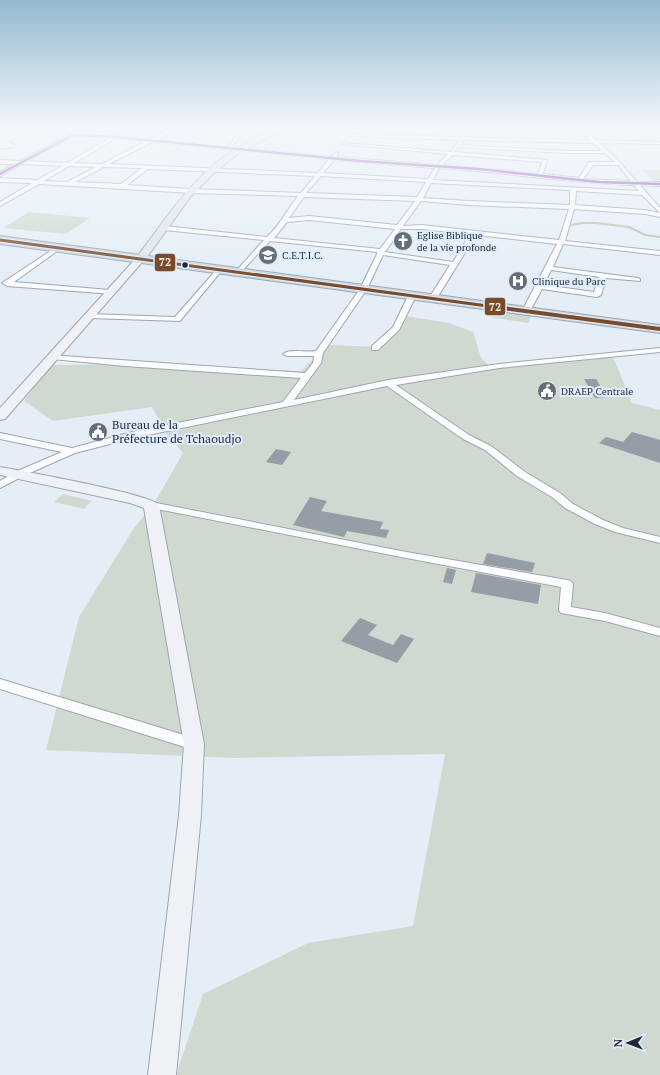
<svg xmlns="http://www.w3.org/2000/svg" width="660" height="1075" viewBox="0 0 660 1075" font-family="'PT Serif',serif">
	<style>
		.green { fill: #cfd9cf }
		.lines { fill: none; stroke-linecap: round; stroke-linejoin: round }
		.stream-far1 { stroke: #b4c0aa; stroke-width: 1.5 }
		.stream { stroke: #b4c0aa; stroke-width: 2 }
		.building { fill: #959da6 }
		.street-casing { stroke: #9ea6af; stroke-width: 2 }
		.secondary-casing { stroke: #9ea6af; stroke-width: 2 }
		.primary-casing { stroke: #9ba8b4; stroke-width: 2 }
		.highway-casing { stroke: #9ba8b4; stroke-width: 2 }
		.street { fill: #fbfcfe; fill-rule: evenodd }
		.secondary { fill: #eef1f5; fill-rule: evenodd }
		.primary { fill: #e1e6ed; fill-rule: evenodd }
		.highway { fill: #cfd8e1; fill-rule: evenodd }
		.bus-1-casing { stroke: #deeefe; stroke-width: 4 }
		.bus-2-far1-casing { stroke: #deeefe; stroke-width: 5 }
		.bus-2-casing { stroke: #deeefe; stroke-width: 6 }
		.bus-1 { stroke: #8e44ad; stroke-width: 2.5 }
		.bus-2-far1 { stroke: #7a4b2a; stroke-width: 3 }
		.bus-2 { stroke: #7a4b2a; stroke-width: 4 }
		.bus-dot { fill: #1f2933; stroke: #deeefe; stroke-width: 1.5 }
		.labels { text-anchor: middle; stroke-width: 4; stroke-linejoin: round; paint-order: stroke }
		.far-poi-label { font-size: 10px; fill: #1f2933; stroke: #deeefe; text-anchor: start }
		.poi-label { font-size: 12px; fill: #1f2933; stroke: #deeefe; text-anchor: start }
		.line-badge { stroke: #deeefe; stroke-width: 1.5 }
		.badge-label { font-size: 11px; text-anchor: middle; font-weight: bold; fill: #fff }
	</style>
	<rect width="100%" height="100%" fill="#e5eef7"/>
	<path class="green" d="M642,170h18v12h-5z
		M29,212l61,6 -24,16 -63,-6z
		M492,310l39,5 -3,8 -39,-6z
		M406,316l43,7 24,9 8,26 11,10 116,-11 6,2 18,44 28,7v665h-484l27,-81 105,-51 105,-17 32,-172 -212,4 -187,-8 33,-133 55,-89 21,-26 28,-49 -17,-20 -14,-26 -99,14 -29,-20 26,-36 82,-1 169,7 27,-26 53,2z
		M63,494l29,7 -8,8 -30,-7z"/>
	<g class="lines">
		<path class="stream-far1" d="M0,149l13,-1 2,-4 -4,-1 -1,-2 16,-7 -3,-2 8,-4"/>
		<path class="stream" d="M567,226l15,-3h14l33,4 16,8 15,2"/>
	</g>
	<path class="building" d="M584,379h12l11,18 -12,1z
		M632,432l28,8v23l-61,-20 7,-6 17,5z
		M276,449l15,3 -9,13 -16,-3z
		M310,497l17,4 -6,10 62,11 -3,7 9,1 -3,8 -39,-7 -3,6 -51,-12z
		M487,553l48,10 -3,9 -49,-8z
		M447,568l9,2 -4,14 -9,-2z
		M476,573l65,12 -3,19 -67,-12z
		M360,618l17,7 -9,10 25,10 8,-11 13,5 -17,24 -56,-22z"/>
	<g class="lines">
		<defs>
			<path id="street" d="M128,128h89l-2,1 -41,1 -18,10 72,7 14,-19h4l-14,19 99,10 5,-5 2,1 -2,4 101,8 11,-11 -107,-10 2,-1 108,9 8,-12 -110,-4 -2,-1 2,-1 112,3 6,-9h4l-6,9 46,2 -5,-11h4l6,11h26l-7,-11h4l7,11 44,1 -11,-12h4l13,12 64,2v2l-61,-1 17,15 21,24h23v4l-20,-1 20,23v5l-18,-18 -66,-4 -1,14 70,5 15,3v4l-15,-3 -71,-5 -9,32 95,10v4l-97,-11 -10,23 85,11 2,1v2l-34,-3 -5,17 -4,2 -55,-8 -12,22 -4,2 -4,-2 35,-67 -81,-9 -39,63 -4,2 -4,-2 21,-33 -67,-10 -16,34 -44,64 -2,10 -27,37 94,-20 111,-16 161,-16v4l-161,16 -103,17 73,50 22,11 34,26 35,21 13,11 30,16 20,8 37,9v6l-45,-11 -20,-8 -30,-16 -13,-11 -35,-21 -32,-26 -22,-11 -76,-53 -254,52 -58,15 -52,23 -23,12v-7l15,-9 47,-20 -62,-13v-6l72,15 60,-16 151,-30 18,-24 -176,-12 -73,-7 -4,-2 1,-2 256,18 8,-10 1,-7h-27l-4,-2c7,-6 24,-1 33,-3l44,-62 17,-35v-2l-107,-11 -30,32 -2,1 -3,-2 1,-1 28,-31 -100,-10 -3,-2 3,-2 103,11c14,-13 19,-26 31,-41l-107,-3 -152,-9 -39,22v-4l32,-19 -32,-1v-4l37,2 25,-14 -40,-2 -22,12v-4l15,-8h-15v-4l20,1 51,-27 44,2zM167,130l-17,9 -30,-3 8,-5zM74,136l36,2 -43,25 -40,-2zM116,138l30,3 -44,23 -28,-1zM463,140l130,3 9,8h-37l-105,-6zM152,142l177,17 -11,14 -209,-9zM458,147l107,6h40l10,9h-26l-10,16 -36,-4 4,-14 -92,-8zM453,155l89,7 -4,12 -96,-9zM334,160l101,8 -7,11 -105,-6zM593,165h25l13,16 -48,-2zM69,166l27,1 -29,15 -23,-1zM104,167l38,1 -21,16 -46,-2zM439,168c65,4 130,15 195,17l5,6 -206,-11zM148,169l167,7 -14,17 -110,-4 -64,-4zM321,176l105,6 -9,15 -111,-4zM431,183l139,7v15l-102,-4 -45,-3zM304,197l111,4 -18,24 -88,-9 -20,2zM421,201l47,4 101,4 -10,31 -137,-15 -19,1zM309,220l86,9 -15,20 -106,-11 13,-16zM401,229h21l48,5 -17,28 -68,-10zM551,270l48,7 -5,15 -50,-7z
				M58,246l2,1v2l-46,33 96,8 4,2 -1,2 -106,-8 -5,-3z
				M218,268l5,1 -43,52 -91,-3 -4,-2 4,-2 86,3z
				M409,294h3l4,2 -17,34 -21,20h-6v-4l21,-19z
				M151,502l250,49 166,29 4,1 2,3 -2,23 34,6 55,15v8l-55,-15 -44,-8 -2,-3 2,-23 -160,-30 -254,-50 -1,-2z
				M0,679l194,59 5,2 2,4 -2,4 -5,2 -194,-61z"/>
			<path id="secondary" d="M141,255l5,3 -2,2 -139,159 -5,1v-12l138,-152z
				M0,467c22,4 151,27 159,38l45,239 -3,71 -25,260h-28l31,-260 5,-71 -40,-236 -14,-5 -130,-28z"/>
			<path id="primary" d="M278,128h10l-48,24 -25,20 -24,24 -46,64h-8l-1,-2c6,-8 12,-16 18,-24 37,-51 64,-83 124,-106z"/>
			<path id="highway" d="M0,236l660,89v8l-660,-89z"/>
		</defs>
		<use href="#street" class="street-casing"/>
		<use href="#secondary" class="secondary-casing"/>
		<use href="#primary" class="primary-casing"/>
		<use href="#highway" class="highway-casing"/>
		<use href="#street" class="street"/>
		<use href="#secondary" class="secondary"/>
		<use href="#primary" class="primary"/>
		<use href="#highway" class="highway"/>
		<defs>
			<path id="bus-1" d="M0,174l73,-39 43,2 244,24 119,8 120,13 61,2"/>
			<path id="bus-2-far1" d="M0,240l495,67"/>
			<path id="bus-2" d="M488,306l172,23"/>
		</defs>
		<use href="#bus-1" class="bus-1-casing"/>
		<use href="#bus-2-far1" class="bus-2-far1-casing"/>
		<use href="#bus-2" class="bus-2-casing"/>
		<use href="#bus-1" class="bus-1"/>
		<use href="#bus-2-far1" class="bus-2-far1"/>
		<use href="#bus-2" class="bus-2"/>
	</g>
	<linearGradient id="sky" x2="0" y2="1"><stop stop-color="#93b9cf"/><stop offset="0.46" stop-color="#f3f7fb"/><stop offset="1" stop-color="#f3f7fb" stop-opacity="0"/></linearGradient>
	<rect width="660" height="278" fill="url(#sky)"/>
	<defs>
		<symbol id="church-disc" viewBox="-11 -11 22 22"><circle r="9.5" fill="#646e78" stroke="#deeefe"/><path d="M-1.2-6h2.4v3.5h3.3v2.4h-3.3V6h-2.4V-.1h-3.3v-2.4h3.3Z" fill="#fff"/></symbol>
		<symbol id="university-disc" viewBox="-11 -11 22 22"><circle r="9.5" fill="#646e78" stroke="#deeefe"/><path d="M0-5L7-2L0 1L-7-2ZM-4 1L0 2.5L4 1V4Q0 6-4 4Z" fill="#fff"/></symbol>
		<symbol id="hospital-disc" viewBox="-11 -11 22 22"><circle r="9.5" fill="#646e78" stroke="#deeefe"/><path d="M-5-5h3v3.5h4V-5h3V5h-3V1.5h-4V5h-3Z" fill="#fff"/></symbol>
		<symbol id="civic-disc" viewBox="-11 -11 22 22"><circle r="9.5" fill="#646e78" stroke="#deeefe"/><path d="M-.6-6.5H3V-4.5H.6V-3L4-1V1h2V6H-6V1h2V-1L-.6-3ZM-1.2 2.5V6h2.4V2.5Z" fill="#fff"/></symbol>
	</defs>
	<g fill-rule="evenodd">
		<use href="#church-disc" x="392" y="230" width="22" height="22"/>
		<use href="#university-disc" x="257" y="244" width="22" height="22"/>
		<use href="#hospital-disc" x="507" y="270" width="22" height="22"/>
		<use href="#civic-disc" x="536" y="380" width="22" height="22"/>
		<use href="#civic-disc" x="87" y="421" width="22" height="22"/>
	</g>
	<circle class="bus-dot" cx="185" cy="265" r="3.5"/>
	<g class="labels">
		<g class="far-poi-label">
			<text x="417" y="239">Eglise Biblique<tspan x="417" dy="12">de la vie profonde</tspan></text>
			<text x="282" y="259">C.E.T.I.C.</text>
			<text x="532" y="285">Clinique du Parc</text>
			<text x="561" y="395">DRAEP Centrale</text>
		</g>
		<g class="poi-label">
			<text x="112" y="429">Bureau de la<tspan x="112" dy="14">Préfecture de Tchaoudjo</tspan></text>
		</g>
	</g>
	<g class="line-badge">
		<rect x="154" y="253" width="22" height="19" rx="4" fill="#7a4b2a"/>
		<rect x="484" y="297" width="22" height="19" rx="4" fill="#7a4b2a"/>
	</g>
	<g class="badge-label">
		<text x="165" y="266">72</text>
		<text x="495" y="311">72</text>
	</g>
	<g transform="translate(628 1043) rotate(269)" stroke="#deeefe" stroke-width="3" paint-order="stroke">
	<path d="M0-3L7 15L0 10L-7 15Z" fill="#1f2933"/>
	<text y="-6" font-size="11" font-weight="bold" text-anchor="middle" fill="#1f2933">N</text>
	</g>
</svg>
